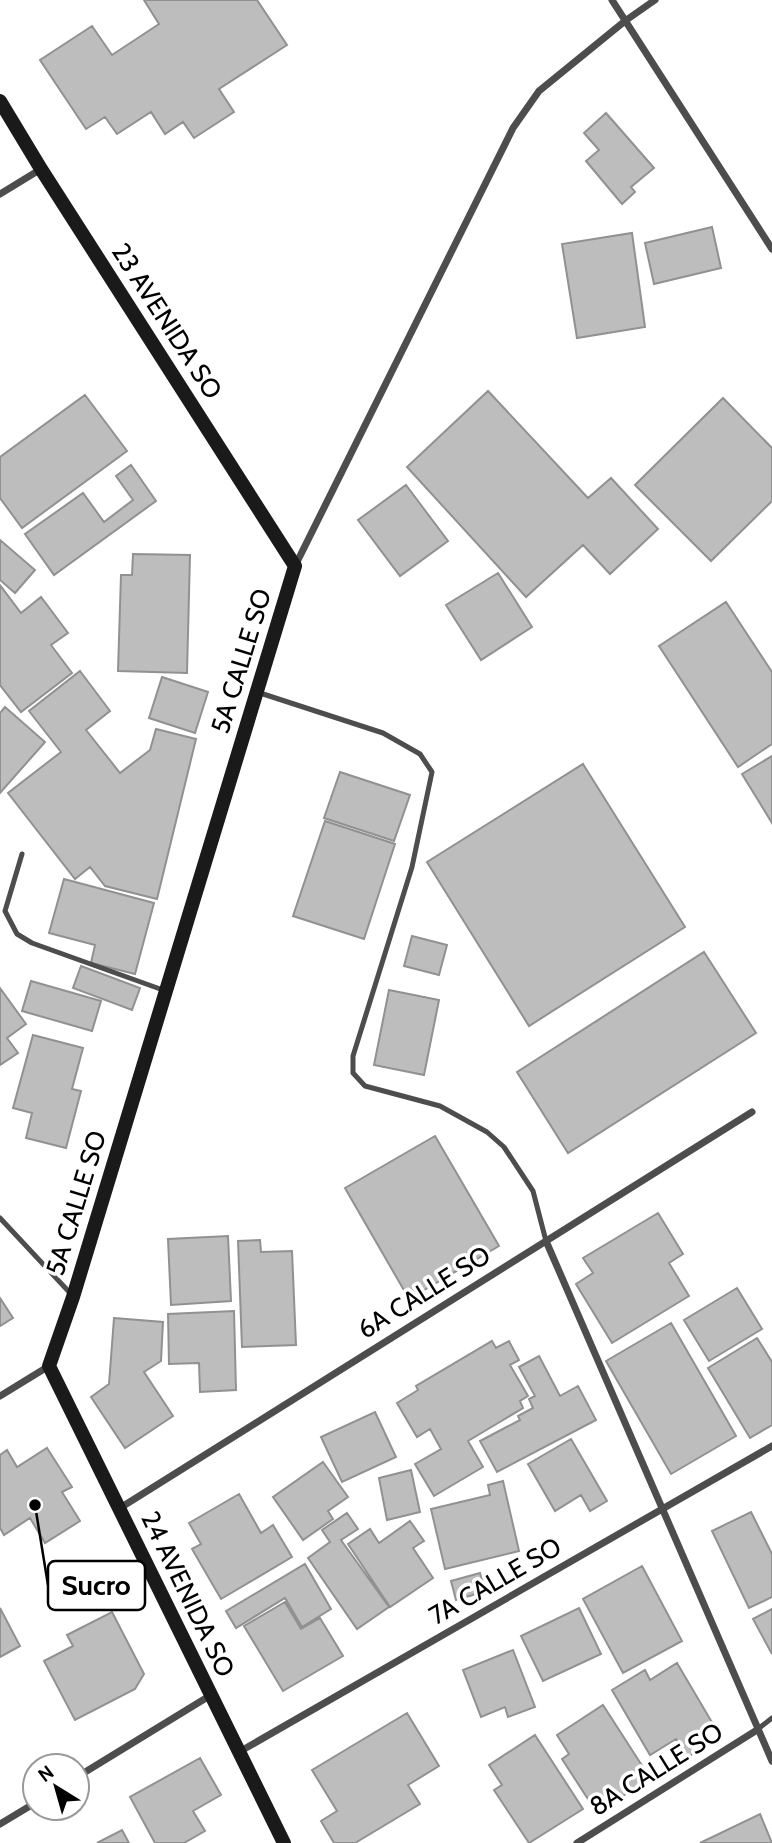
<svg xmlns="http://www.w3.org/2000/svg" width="772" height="1843" viewBox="0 0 772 1843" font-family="Cabin,sans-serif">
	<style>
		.building { fill: #bdbdbd; stroke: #919191; stroke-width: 2 }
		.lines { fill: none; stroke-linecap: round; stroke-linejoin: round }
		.lane { stroke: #4d4d4d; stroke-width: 5 }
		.street { stroke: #4d4d4d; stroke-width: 7 }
		.secondary { stroke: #1a1a1a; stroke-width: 14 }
		.labels { text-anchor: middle; stroke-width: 7; stroke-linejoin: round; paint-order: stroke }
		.street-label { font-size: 26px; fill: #000; stroke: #fff }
		.leader { fill: none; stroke: #000; stroke-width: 2.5 }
		.callout-dot { fill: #000; stroke: #fff; stroke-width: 2.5 }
		.callout { fill: #fff; stroke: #000; stroke-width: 2.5 }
		.callout-label { font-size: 28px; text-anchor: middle; font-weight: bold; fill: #000 }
	</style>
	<rect width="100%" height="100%" fill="#fff"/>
	<path class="building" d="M144,0h113l30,45 -68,44 15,23 -40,26 -11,-16 -18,12 -14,-22 -34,22 -12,-17 -19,12 -46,-69 52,-34 20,29 47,-31z
		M606,113l48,55 -23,19 4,5 -13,12 -36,-43 13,-11 -15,-17z
		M712,227l9,41 -67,16 -9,-41z
		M632,233l13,94 -68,11 -15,-94z
		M488,391l100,107 23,-20 47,51 -48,45 -27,-29 -57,52 -119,-130z
		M85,395l42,56 -105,77 -22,-30v-41z
		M723,398l49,50v53l-61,60 -76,-76z
		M131,465l25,36 -102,74 -29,-41 58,-41 21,29 29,-22 -17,-24z
		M406,485l42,56 -48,35 -42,-56z
		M0,540l35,30 -20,23 -15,-13z
		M133,554l57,1 -3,118 -69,-2 3,-96h11z
		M498,573l34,54 -51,33 -35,-55z
		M0,585l21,28 20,-16 27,36 -17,12 21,28 -51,39 -21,-27z
		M726,602l46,70v72l-34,23 -79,-121z
		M80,671l30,40 -24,19 34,43 30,-23 6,-21 40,10 -39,160 -52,-13 -15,-19 -15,12 -67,-86 53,-41 -32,-41z
		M162,677l46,15 -13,41 -46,-15z
		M5,707l40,35 -45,51v-80z
		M772,756v67l-30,-49z
		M583,764l102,163 -156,99 -102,-164z
		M340,772l70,23 -16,46 -70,-23z
		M325,821l70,23 -31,95 -71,-23z
		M64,879l90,24 -19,71 -44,-11 4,-18 -46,-12z
		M412,936l35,9 -8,30 -35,-9z
		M704,952l52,81 -188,120 -51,-81z
		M81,966l59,22 -8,22 -59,-22z
		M31,981l70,20 -9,30 -70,-20z
		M0,988l26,36 -19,14 11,15 -18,12z
		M389,990l50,10 -15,75 -50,-10z
		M33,1035l50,13 -11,41 9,2 -15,57 -40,-10 6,-25 -19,-5z
		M435,1136l64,110 -90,53 -64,-111z
		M658,1213l25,41 -14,9 20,33 -77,47 -36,-59 17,-11 -10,-15z
		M228,1236l3,65 -60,4 -3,-66z
		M260,1240l1,12 31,-1 4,94 -54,2 -4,-106z
		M737,1288l25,41 -53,32 -25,-41z
		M0,1298l13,20 -13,8z
		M234,1311l2,79 -36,2 -1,-29 -30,1 -1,-50z
		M114,1318l49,4 -2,39 -17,11 29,44 -48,32 -34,-51 18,-13z
		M671,1323l65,113 -65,38 -65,-113z
		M757,1338l15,24v63l-22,13 -42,-70z
		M492,1341l4,7 13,-7 10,19 -9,5 18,31 -8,5 3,7 -55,33 15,26 -49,29 -19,-32 26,-15 -11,-20 -13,8 -20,-34 21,-13 -2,-4z
		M539,1356l21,40 18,-10 18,34 -99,52 -17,-31 40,-21 -2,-4 15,-8 -4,-9 6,-3 -16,-29z
		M375,1412l21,45 -54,25 -21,-45z
		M571,1439l36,62 -17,10 -9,-16 -26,16 -27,-47z
		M47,1448l25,39 -10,5 18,29 -35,22 -15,-25 -26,17 -4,-7v-73l7,-5 10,17z
		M323,1462l25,35 -20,14 5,8 -30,21 -30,-43z
		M411,1470l9,42 -33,8 -8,-42z
		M503,1481l16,70 -74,18 -14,-60 59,-14 -2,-10z
		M239,1494l22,39 12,-8 19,32 -71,42 -29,-50 9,-5 -12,-21z
		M751,1512l21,42v43l-23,11 -37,-77z
		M347,1513l11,16 -17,11 48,67 -32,22 -49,-71 22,-16 -8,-12z
		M410,1521l14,20 -11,7 20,30 -43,29 -42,-63 22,-15 9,14z
		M305,1564l26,45 -29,18 -17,-29 -49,30 -10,-17z
		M642,1566l40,75 -59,32 -40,-74z
		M480,1573l6,18 -30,9 -5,-19z
		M285,1602l16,27 19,-11 23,38 -60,35 -39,-65z
		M0,1608l20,38 -20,11z
		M579,1608l22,46 -58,27 -22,-45z
		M772,1609v45l-19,-35z
		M112,1612l32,62 -9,15 -60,31 -31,-59 29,-15 -6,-11z
		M513,1650l22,57 -27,10 -3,-10 -24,10 -18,-47z
		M677,1663l36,61 -9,5 8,14 -24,14 -12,-18 -26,16 -38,-65 33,-20 5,10z
		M603,1705l47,73 -53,35 -35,-54 7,-5 -12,-19z
		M407,1713l32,53 -31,19 12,19 -65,39h-21l-13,-22 16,-10 -25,-41z
		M535,1735l48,74 -54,34 -35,-53 8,-5 -13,-20z
		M200,1758l21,37 -28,16 12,20 -21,12h-29l-25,-46z
		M760,1814l12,29h-72z
		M122,1830l7,13h-32z"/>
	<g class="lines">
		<path class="lane" d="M257,692l126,41 37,21 12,18 -20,95 -59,189v17l12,13 75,20 47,26 17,15 29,44 13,50
			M22,854l-17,57 12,23 15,9 131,47
			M0,1218l71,76
			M758,1729l14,-11"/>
		<path class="street" d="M612,0l160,249
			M0,194l41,-25
			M295,566l218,-438 26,-37 86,-70 30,-21
			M546,1241l226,520
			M0,1396l49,-30
			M120,1508l632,-396
			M239,1752l533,-306
			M77,1777l134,-82
			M0,1824l35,-21
			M577,1843l180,-113"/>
		<path class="secondary" d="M0,101l41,68 254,397 -222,731 -24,69 235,477"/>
	</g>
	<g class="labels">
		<g class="street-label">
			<text transform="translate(167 321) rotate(57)" y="9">23 AVENIDA SO</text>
			<text transform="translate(241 661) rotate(-73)" y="9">5A CALLE SO</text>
			<text transform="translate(76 1203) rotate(-73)" y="9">5A CALLE SO</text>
			<text transform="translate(424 1292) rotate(-32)" y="9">6A CALLE SO</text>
			<text transform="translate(495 1581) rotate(-30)" y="9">7A CALLE SO</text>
			<text transform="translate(188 1594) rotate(64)" y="9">24 AVENIDA SO</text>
			<text transform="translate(656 1769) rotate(-32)" y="9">8A CALLE SO</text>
		</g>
	</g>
	<path class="leader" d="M35 1505L48 1585"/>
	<circle class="callout-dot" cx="35" cy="1505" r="7"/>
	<rect class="callout" x="48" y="1561" width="97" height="49" rx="7"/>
	<g class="callout-label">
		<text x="96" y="1595">Sucro</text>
	</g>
	<g transform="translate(56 1787) rotate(323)"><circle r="33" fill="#ffffff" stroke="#999999" stroke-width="2"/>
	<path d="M0-5L12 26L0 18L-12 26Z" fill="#000000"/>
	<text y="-10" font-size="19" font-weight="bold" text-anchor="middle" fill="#000000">N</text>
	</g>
</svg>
